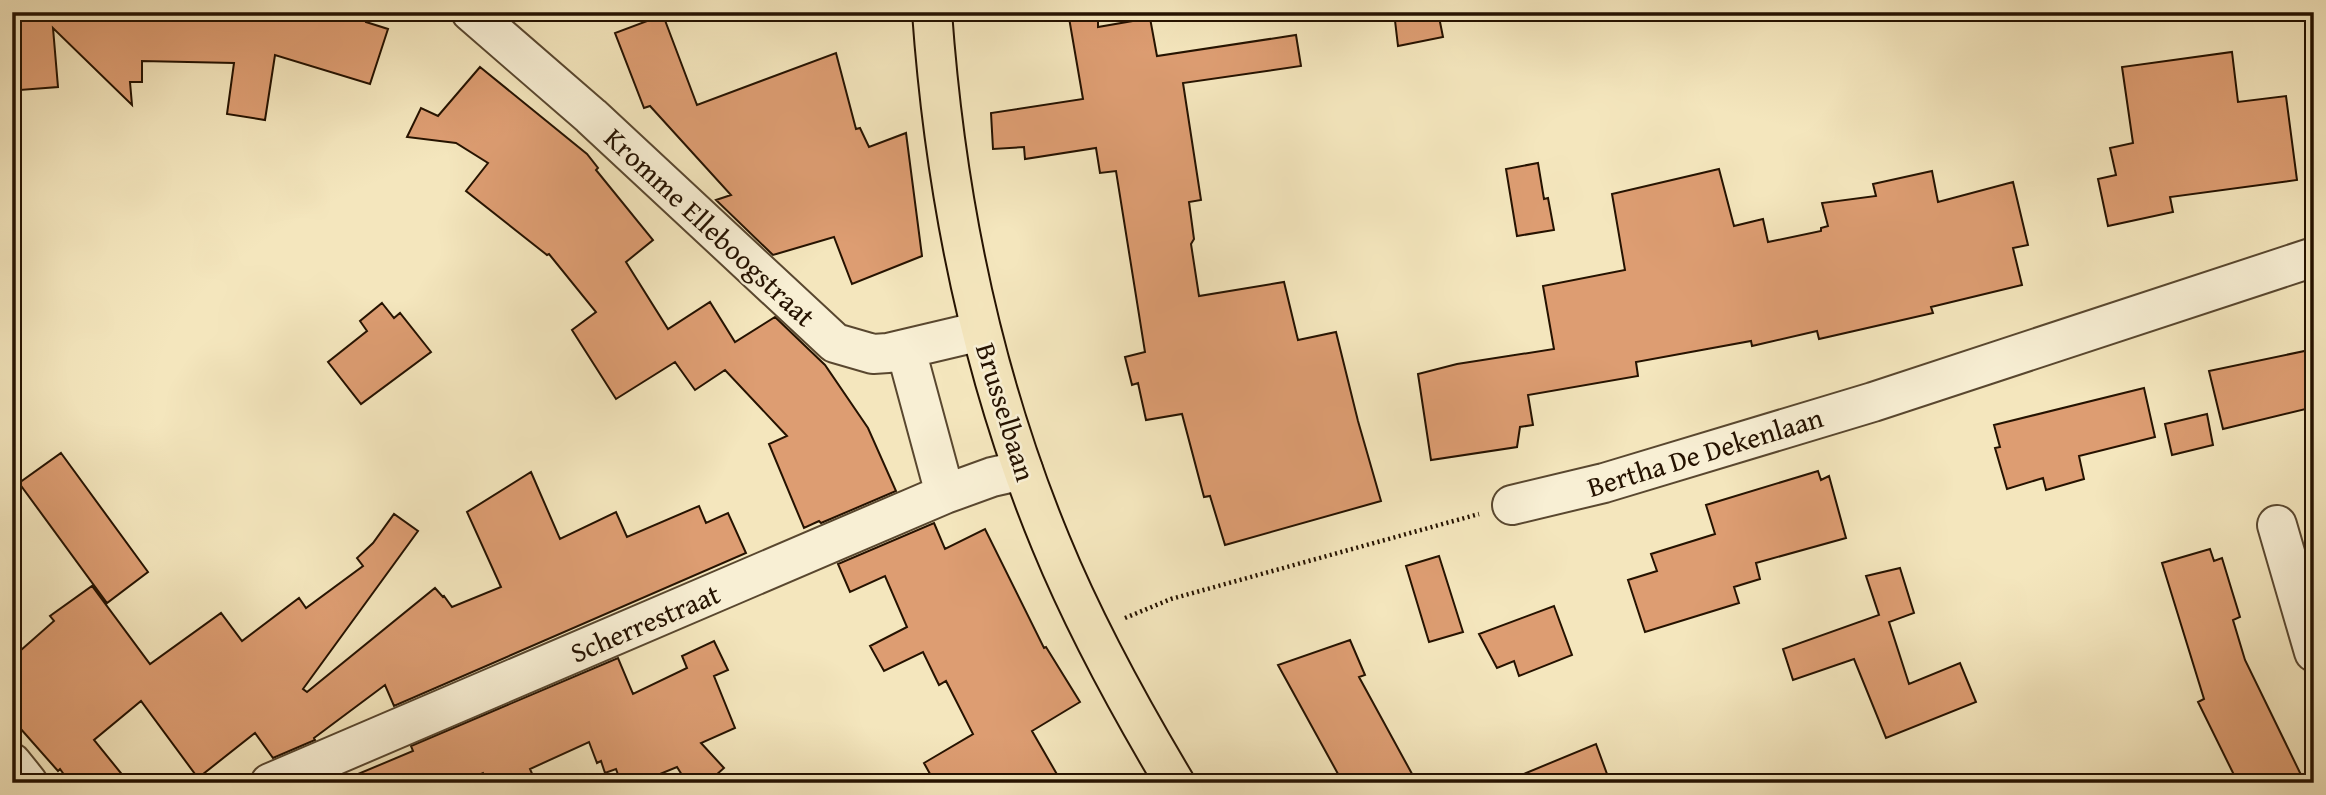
<svg xmlns="http://www.w3.org/2000/svg" width="2326" height="795" viewBox="0 0 2326 795" font-family="'Gentium Book Plus',serif">
	<style>
		.building { fill: #dd9d72; stroke: #251200; stroke-width: 2 }
		.lines { fill: none; stroke-linecap: round; stroke-linejoin: round }
		.street-casing { stroke: #59472f; stroke-width: 42 }
		.primary-casing { stroke: #251200; stroke-width: 42 }
		.path { stroke: #251200; stroke-width: 4.5; stroke-dasharray: 2 3.5; stroke-linecap: butt }
		.street { stroke: #f8efd4; stroke-width: 38 }
		.primary { stroke: #f4e6bd; stroke-width: 38 }
		.labels { text-anchor: middle; stroke-width: 5; stroke-linejoin: round; paint-order: stroke }
		.street-label { font-size: 28px; fill: #251200; stroke: #f8efd4 }
	</style>
	<rect width="100%" height="100%" fill="#f4e6bd"/>
	<filter id="stains"><feTurbulence type="fractalNoise" baseFrequency=".00286" numOctaves="4"/><feColorMatrix values="0 0 0 0 .2 0 0 0 0 .09 0 0 0 0 .02 0 0 0 .5 -.17"/></filter>
	<radialGradient id="worn" r=".72"><stop offset=".6" stop-color="#630" stop-opacity="0"/><stop offset="1" stop-color="#630" stop-opacity=".3"/></radialGradient>
	<path class="building" d="M12,12h356l-2,10 22,7 -18,55 -95,-29 -10,65 -38,-6 7,-51 -92,-2v21h-12l2,23 -79,-77 5,59 -38,3z
		M1068,12h30v15l52,-9 7,38 139,-21 5,31 -118,17 18,117 -12,2 5,37 -3,5 8,52 85,-14 14,58 38,-8 22,89 23,80 -156,44 -15,-49 -6,1 -22,-83 -36,6 -8,-37 -6,2 -7,-28 20,-5 -29,-181 -16,2 -4,-25 -71,11 -1,-12 -31,2 -2,-36 92,-14z
		M1394,12h44l5,25 -45,9z
		M663,15l34,90 139,-52 20,76 4,-1 9,19 37,-14 16,123 -70,28 -18,-47 -61,18 -57,-55 15,-5 -81,-89 -6,2 -29,-75z
		M2232,52l6,50 48,-6 11,84 -127,17 3,15 -65,14 -10,-47 18,-4 -6,-27 23,-5 -11,-76z
		M480,67l107,87 11,14 -2,2 57,70 -27,22 42,67 42,-27 25,40 40,-25 50,48 43,63 28,63 -75,32 -2,-2 -15,7 -35,-84 18,-8 -62,-66 -30,20 -20,-28 -59,37 -44,-69 24,-18 -47,-58 -2,1 -81,-64 22,-28 -32,-20 -49,-6 14,-29 17,8z
		M1538,163l6,36 4,-1 6,32 -37,6 -11,-67z
		M1719,169l15,57 29,-7 5,23 53,-11v-3l7,-2 -6,-23 54,-7 -3,-12 59,-13 6,31 75,-20 15,63 -15,3 9,37 -91,22 2,6 -114,26 -2,-8 -65,15 -1,-5 -115,21 2,14 -110,19 5,30 -13,2 -3,20 -86,13 -13,-86 39,-10 97,-15 -11,-63 82,-16 -13,-76z
		M382,303l12,15 6,-5 31,39 -70,52 -33,-42 39,-31 -7,-10z
		M2314,349v58l-91,22 -14,-58z
		M2144,388l11,49 -76,19 5,23 -38,11 -3,-12 -36,11 -12,-41 5,-1 -6,-22z
		M2207,414l6,31 -41,10 -7,-31z
		M61,453l87,119 -41,31 -88,-120z
		M1818,471l3,9 8,-4 17,62 -90,25 4,16 -26,8 5,16 -94,29 -17,-52 29,-9 -6,-17 64,-20 -9,-29z
		M531,472l29,67 56,-27 11,25 72,-31 7,17 22,-10 18,40 -352,153 -9,-21 -71,53 1,2 -42,18 -18,-25 -57,45 -57,-77 -47,39 35,43h-59l-10,-14 -2,2 -46,-52v-61l42,-37 -4,-5 42,-30 58,78 71,-51 21,28 57,-43 7,10 57,-42 -6,-8 16,-15 21,-29 24,17 -115,158 4,3 128,-104 8,9 1,-1 8,11 49,-20 -34,-75z
		M934,523l11,26 40,-20 59,119 2,-1 34,55 -48,29 30,52h-127l-11,-20 49,-29 -27,-53 -7,4 -16,-33 -39,19 -14,-25 37,-19 -22,-51 -35,16 -12,-28z
		M2210,549l4,12 8,-3 10,33 8,26 -7,3 12,40 60,123h-67l-40,-81 6,-3 -42,-136z
		M1439,556l24,76 -34,10 -23,-76z
		M1900,568l14,45 -25,9 20,62 51,-21 16,39 -90,36 -32,-79 -61,21 -10,-31 96,-34 -13,-39z
		M1554,606l18,49 -53,21 -5,-15 -17,7 -18,-34z
		M1350,640l15,35 -6,2 58,106h-74l-65,-118z
		M714,641l14,29 -14,6 21,52 -34,15 23,25 -17,15h-20l-10,-16 -39,16h-17l-5,-14 -11,4 -4,-12 -4,2 -8,-21 -59,27 6,14h-49l-4,-10 -23,10h-134l11,-5 2,4 74,-31 -2,-5 207,-88 15,36 54,-26 -5,-12z
		M1596,744l11,30 -21,9h-84z"/>
	<g class="lines">
		<defs>
			<path id="street" d="M471,12l120,104 244,227 38,11 15,-1 93,-22
				M906,350l39,144
				M1512,505l92,-22 269,-81 441,-145
				M2277,525l37,127
				M12,763l16,20
				M270,783l675,-289 47,-17 31,-7"/>
			<path id="primary" d="M932,12c13,182 49,362 119,531 34,83 78,163 124,240"/>
		</defs>
		<use href="#street" class="street-casing"/>
		<use href="#primary" class="primary-casing"/>
		<path class="path" d="M1125,618l46,-19 308,-85"/>
		<use href="#street" class="street"/>
		<use href="#primary" class="primary"/>
	</g>
	<g class="labels">
		<g class="street-label">
			<text transform="translate(710 227) rotate(43)" y="10">Kromme Elleboogstraat</text>
			<text transform="translate(1006 412) rotate(73)" y="10">Brusselbaan</text>
			<text transform="translate(1705 452) rotate(-17)" y="10">Bertha De Dekenlaan</text>
			<text transform="translate(645 623) rotate(-23)" y="10">Scherrestraat</text>
		</g>
	</g>
	<rect width="2326" height="795" fill="none" stroke="#f4e6bd" stroke-width="42"/>
	<rect x="14" y="14" width="2298" height="767" fill="none" stroke="#251200" stroke-width="3.5"/>
	<rect x="21" y="21" width="2284" height="753" fill="none" stroke="#251200" stroke-width="2"/>
	<rect width="100%" height="100%" filter="url(#stains)"/>
	<rect width="100%" height="100%" fill="url(#worn)"/>
</svg>
